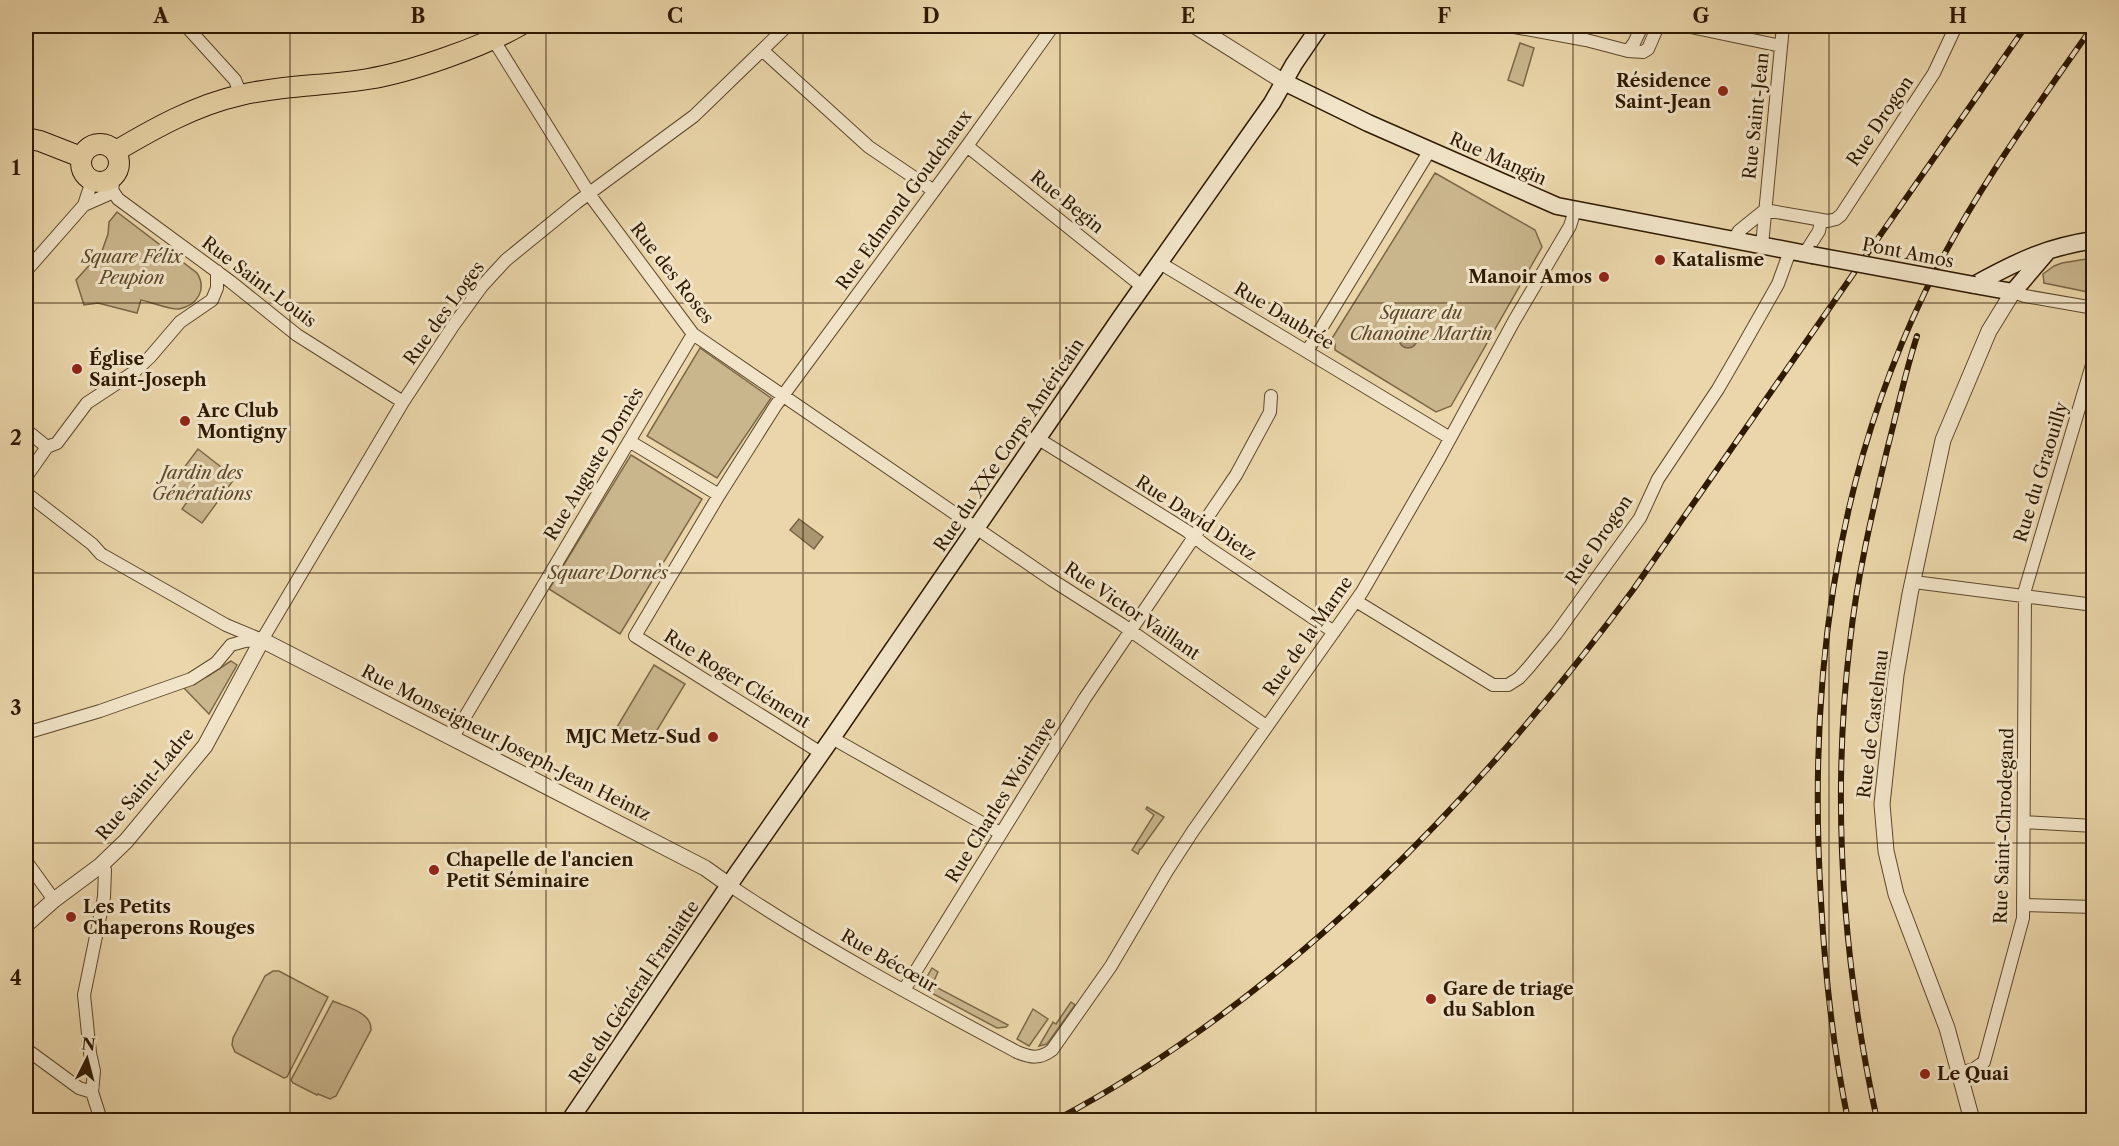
<svg xmlns="http://www.w3.org/2000/svg" width="2119" height="1146" viewBox="0 0 2119 1146" font-family="'Libre Caslon Text',serif">
	<style>
		.green { fill: #cab68d; stroke: #7c6847; stroke-width: 1.5 }
		.water { fill: #aa9671; stroke: #786444; stroke-width: 1.5 }
		.lines { fill: none; stroke-linecap: round; stroke-linejoin: round }
		.minor-casing { stroke: #5d482b; stroke-width: 14 }
		.tertiary-casing { stroke: #5d482b; stroke-width: 17 }
		.secondary-casing { stroke: #2e1901; stroke-width: 19 }
		.primary-casing { stroke: #2e1901; stroke-width: 22 }
		.minor { stroke: #f1e4c8; stroke-width: 12 }
		.tertiary { stroke: #f1e4c8; stroke-width: 15 }
		.secondary { stroke: #f1e4c8; stroke-width: 16 }
		.primary { stroke: #ead6aa; stroke-width: 20 }
		.rail-casing { stroke: #2e1901; stroke-width: 6 }
		.rail { stroke: #f1e4c8; stroke-width: 4; stroke-dasharray: 11; stroke-linecap: butt }
		.secondary-bridge-casing { stroke: #2e1901; stroke-width: 19; stroke-linecap: butt }
		.secondary-bridge { stroke: #f1e4c8; stroke-width: 16 }
		.grid { fill: none; stroke: #2e1901; stroke-width: 1.5; stroke-opacity: 0.55 }
		.poi-dot { fill: #8f2418; stroke: #f1e4c8; stroke-width: 2 }
		.labels { text-anchor: middle; stroke-width: 6; stroke-linejoin: round; paint-order: stroke }
		.poi-label { font-size: 18px; font-weight: bold; fill: #2e1901; stroke: #f1e4c8; text-anchor: start }
		.street-label { font-size: 18px; fill: #2e1901; stroke: #f1e4c8 }
		.park-label { font-size: 18px; font-style: italic; fill: #5d482b; stroke: #f1e4c8 }
		.neatline { fill: none; stroke: #2e1901; stroke-width: 2 }
		.grid-label { font-size: 20px; text-anchor: middle; font-weight: bold; fill: #2e1901 }
	</style>
	<rect width="100%" height="100%" fill="#ead6aa"/>
	<filter id="stains"><feTurbulence type="fractalNoise" baseFrequency=".00333" numOctaves="4"/><feColorMatrix values="0 0 0 0 .2 0 0 0 0 .09 0 0 0 0 .02 0 0 0 .5 -.17"/></filter>
	<radialGradient id="worn" r=".72"><stop offset=".6" stop-color="#630" stop-opacity="0"/><stop offset="1" stop-color="#630" stop-opacity=".3"/></radialGradient>
	<path class="green" d="M1520,43l14,5 -11,38 -15,-6z
		M1435,173l100,57 7,17 -91,159 -15,6 -101,-62v-6l-4,-4z
		M117,212l80,61c10,16 1,32 -18,36 -8,1 -29,-7 -38,-9l-4,13 -39,-10 -14,2 -8,-25 26,-29 6,-17 1,-12z
		M2093,258v35l-49,-10 -1,-9 11,-8 8,-3z
		M700,348l71,50 -54,80 -70,-42z
		M198,449l37,29 -33,45 -20,-14 5,-7 -19,-13z
		M631,455l71,44 -82,135 -71,-45z
		M231,661l6,4 -28,49 -26,-27 25,-11z
		M654,665l31,19 -37,61 -31,-18z
		M1147,807l17,10 -23,32h-1l-2,5 -6,-4 22,-35 -8,-6z
		M932,968l6,4 -6,13 76,40 -2,2 -9,1 -71,-38 -2,-8z
		M273,971h6l49,26 -41,80 -3,1 -49,-26 -3,-7 1,-7 32,-62z
		M333,1001c13,6 39,11 38,29l-35,66 -6,3 -12,-5 -1,1 -24,-12 -2,-3z
		M1071,1002l4,3 -28,39 -8,2 14,-24 3,2z
		M1033,1009l15,10 -19,27 -12,-7z"/>
	<path class="water" d="M1399 339a9 9 0 1 1 18 0a9 9 0 1 1-18 0Z
		M799,519l24,18 -9,12 -24,-19z"/>
	<g class="lines">
		<defs>
			<path id="minor" d="M186,26l49,54 6,15
				M1509,26l77,14 42,11 15,1 5,-3 10,-23
				M1686,26l95,20
				M493,39l99,159 101,136 359,246 69,44 145,102
				M762,50l107,97 65,44
				M1628,51l6,-8 8,-17
				M967,146l176,141
				M114,176l-2,14 6,9 113,83 66,53 106,67
				M84,205l25,-11 3,-4
				M1765,210l63,11 8,-2 5,-4 93,-142 22,-47
				M1733,240l6,-9 26,-21
				M1762,245l21,-219
				M1805,253l14,-22 2,-10
				M1160,263l290,175
				M26,271l58,-66 6,-18 -2,-9
				M2013,292l12,4 69,12
				M1308,350l122,-200
				M26,430l21,17
				M1037,438l150,93 19,15 128,86
				M629,441l90,54
				M26,477l21,-30 10,-4 30,-40 47,-31 16,-15 30,-35 32,-22 5,-12v-17
				M26,493l66,51 9,10 125,71 36,15
				M1914,582l180,23
				M1356,601l137,84h15l11,-7 10,-11 27,-33 84,-116 18,-39 60,-90 22,-38 38,-67 12,-33
				M262,640l141,-238 50,-76 29,-40 24,-26 70,-57 118,-87 93,-90
				M26,733l74,-22 91,-32 25,-16 15,-18 14,-4 13,-1
				M453,737l240,-403
				M832,738l168,95
				M821,753l-186,-117 84,-141 57,-90 191,-259 86,-120
				M2024,822l70,4
				M26,861l28,39
				M729,885c92,62 191,115 288,167 14,6 23,7 35,-2l59,-84 56,-95 26,-40 169,-239 78,-135 74,-136 56,-95 5,-16
				M2023,905l71,2
				M904,990l181,-292 151,-223 34,-63 1,-16
				M26,1049l53,39 13,4
				M1960,1073l14,-4 10,-7 39,-144 2,-328 69,-232
				M101,1120l-9,-28 2,-21 -4,-18 -6,-58 20,-98 1,-27 -4,-5"/>
			<path id="tertiary" d="M1195,26l89,56
				M26,925l28,-25 47,-35 25,-24 79,-95 57,-106 443,228 24,17
				M1972,1120l-25,-92 -51,-134 -10,-43 -4,-47 14,-129 14,-81 33,-154 46,-109 24,-39"/>
			<path id="secondary" d="M1284,82l84,41 189,83 255,49
				M1974,285c42,-23 72,-38 120,-45
				M1974,285l39,7 34,-40
				M570,1120l168,-248 94,-134 289,-421 151,-214 22,-39 26,-38"/>
			<path id="primary" d="M26,138l14,3 41,16
				M81 163a19 19 0 1 1 38 0a19 19 0 1 1-38 0Z
				M116,151c39,-23 80,-46 125,-56 41,-10 85,-9 127,-16 43,-7 114,-32 151,-53"/>
		</defs>
		<use href="#minor" class="minor-casing"/>
		<use href="#tertiary" class="tertiary-casing"/>
		<use href="#secondary" class="secondary-casing"/>
		<use href="#primary" class="primary-casing"/>
		<use href="#minor" class="minor"/>
		<use href="#tertiary" class="tertiary"/>
		<use href="#secondary" class="secondary"/>
		<use href="#primary" class="primary"/>
		<defs>
			<path id="rail" d="M1056,1120c233,-124 421,-321 577,-530l393,-564
				M1848,1120c-15,-72 -23,-146 -27,-219 -13,-212 11,-417 104,-609 46,-95 108,-180 168,-266
				M1877,1120c-34,-156 -46,-318 -27,-478 7,-65 22,-128 37,-192 10,-38 18,-77 30,-114"/>
		</defs>
		<use href="#rail" class="rail-casing"/>
		<use href="#rail" class="rail"/>
		<defs>
			<path id="secondary-bridge" d="M1812,255l162,30"/>
		</defs>
		<use href="#secondary-bridge" class="secondary-bridge-casing"/>
		<use href="#secondary-bridge" class="secondary-bridge"/>
	</g>
	<path class="grid" d="M290,26v1094M546,26v1094M803,26v1094M1060,26v1094M1316,26v1094M1573,26v1094M1829,26v1094M26,303h2068M26,573h2068M26,843h2068"/>
	<g class="poi-dot">
		<circle cx="1723" cy="91" r="6"/>
		<circle cx="1660" cy="260" r="6"/>
		<circle cx="1604" cy="277" r="6"/>
		<circle cx="77" cy="369" r="6"/>
		<circle cx="185" cy="421" r="6"/>
		<circle cx="713" cy="737" r="6"/>
		<circle cx="434" cy="870" r="6"/>
		<circle cx="71" cy="917" r="6"/>
		<circle cx="1431" cy="999" r="6"/>
		<circle cx="1925" cy="1074" r="6"/>
	</g>
	<g class="labels">
		<g class="poi-label">
			<text x="1711" y="87" text-anchor="end">Résidence<tspan x="1711" dy="21">Saint-Jean</tspan></text>
			<text x="1672" y="266">Katalisme</text>
			<text x="1592" y="283" text-anchor="end">Manoir Amos</text>
			<text x="89" y="365">Église<tspan x="89" dy="21">Saint-Joseph</tspan></text>
			<text x="197" y="417">Arc Club<tspan x="197" dy="21">Montigny</tspan></text>
			<text x="701" y="743" text-anchor="end">MJC Metz-Sud</text>
			<text x="446" y="866">Chapelle de l'ancien<tspan x="446" dy="21">Petit Séminaire</tspan></text>
			<text x="83" y="913">Les Petits<tspan x="83" dy="21">Chaperons Rouges</tspan></text>
			<text x="1443" y="995">Gare de triage<tspan x="1443" dy="21">du Sablon</tspan></text>
			<text x="1937" y="1080">Le Quai</text>
		</g>
		<g class="street-label">
			<text transform="translate(1756 116) rotate(-84)" y="6">Rue Saint-Jean</text>
			<text transform="translate(1880 121) rotate(-56)" y="6">Rue Drogon</text>
			<text transform="translate(1498 159) rotate(24)" y="6">Rue Mangin</text>
			<text transform="translate(904 200) rotate(-54)" y="6">Rue Edmond Goudchaux</text>
			<text transform="translate(1067 202) rotate(39)" y="6">Rue Begin</text>
			<text transform="translate(1908 253) rotate(11)" y="6">Pont Amos</text>
			<text transform="translate(672 273) rotate(52)" y="6">Rue des Roses</text>
			<text transform="translate(259 282) rotate(37)" y="6">Rue Saint-Louis</text>
			<text transform="translate(444 313) rotate(-54)" y="6">Rue des Loges</text>
			<text transform="translate(1284 316) rotate(31)" y="6">Rue Daubrée</text>
			<text transform="translate(1009 445) rotate(-56)" y="6">Rue du XXe Corps Américain</text>
			<text transform="translate(594 464) rotate(-59)" y="6">Rue Auguste Dornès</text>
			<text transform="translate(2041 472) rotate(-73)" y="6">Rue du Graouilly</text>
			<text transform="translate(1196 518) rotate(33)" y="6">Rue David Dietz</text>
			<text transform="translate(1599 540) rotate(-56)" y="6">Rue Drogon</text>
			<text transform="translate(1132 611) rotate(34)" y="6">Rue Victor Vaillant</text>
			<text transform="translate(1308 636) rotate(-55)" y="6">Rue de la Marne</text>
			<text transform="translate(737 679) rotate(32)" y="6">Rue Roger Clément</text>
			<text transform="translate(1873 724) rotate(-83)" y="6">Rue de Castelnau</text>
			<text transform="translate(506 743) rotate(27)" y="6">Rue Monseigneur Joseph-Jean Heintz</text>
			<text transform="translate(145 784) rotate(-50)" y="6">Rue Saint-Ladre</text>
			<text transform="translate(1001 800) rotate(-58)" y="6">Rue Charles Woirhaye</text>
			<text transform="translate(2004 826) rotate(-88)" y="6">Rue Saint-Chrodegand</text>
			<text transform="translate(889 961) rotate(30)" y="6">Rue Bécœur</text>
			<text transform="translate(634 992) rotate(-56)" y="6">Rue du Général Franiatte</text>
		</g>
		<g class="park-label">
			<text x="132" y="263">Square Félix<tspan x="132" dy="21">Peupion</tspan></text>
			<text x="1421" y="319">Square du<tspan x="1421" dy="21">Chanoine Martin</tspan></text>
			<text x="202" y="479">Jardin des<tspan x="202" dy="21">Générations</tspan></text>
			<text x="608" y="579">Square Dornès</text>
		</g>
	</g>
	<rect width="2119" height="1146" fill="none" stroke="#ead6aa" stroke-width="66"/>
	<g transform="translate(87 1059) rotate(6)" stroke="#f1e4c8" stroke-width="4.5" paint-order="stroke">
	<path d="M0-4.5L10 22L0 15L-10 22Z" fill="#2e1901"/>
	<text y="-9" font-size="16" font-weight="bold" text-anchor="middle" fill="#2e1901">N</text>
	</g>
	<rect x="33" y="33" width="2053" height="1080" class="neatline"/>
	<g class="grid-label">
		<text x="161" y="23">A</text>
		<text x="418" y="23">B</text>
		<text x="675" y="23">C</text>
		<text x="931" y="23">D</text>
		<text x="1188" y="23">E</text>
		<text x="1444" y="23">F</text>
		<text x="1701" y="23">G</text>
		<text x="1958" y="23">H</text>
		<text x="16" y="175">1</text>
		<text x="16" y="445">2</text>
		<text x="16" y="715">3</text>
		<text x="16" y="985">4</text>
	</g>
	<rect width="100%" height="100%" filter="url(#stains)"/>
	<rect width="100%" height="100%" fill="url(#worn)"/>
</svg>
